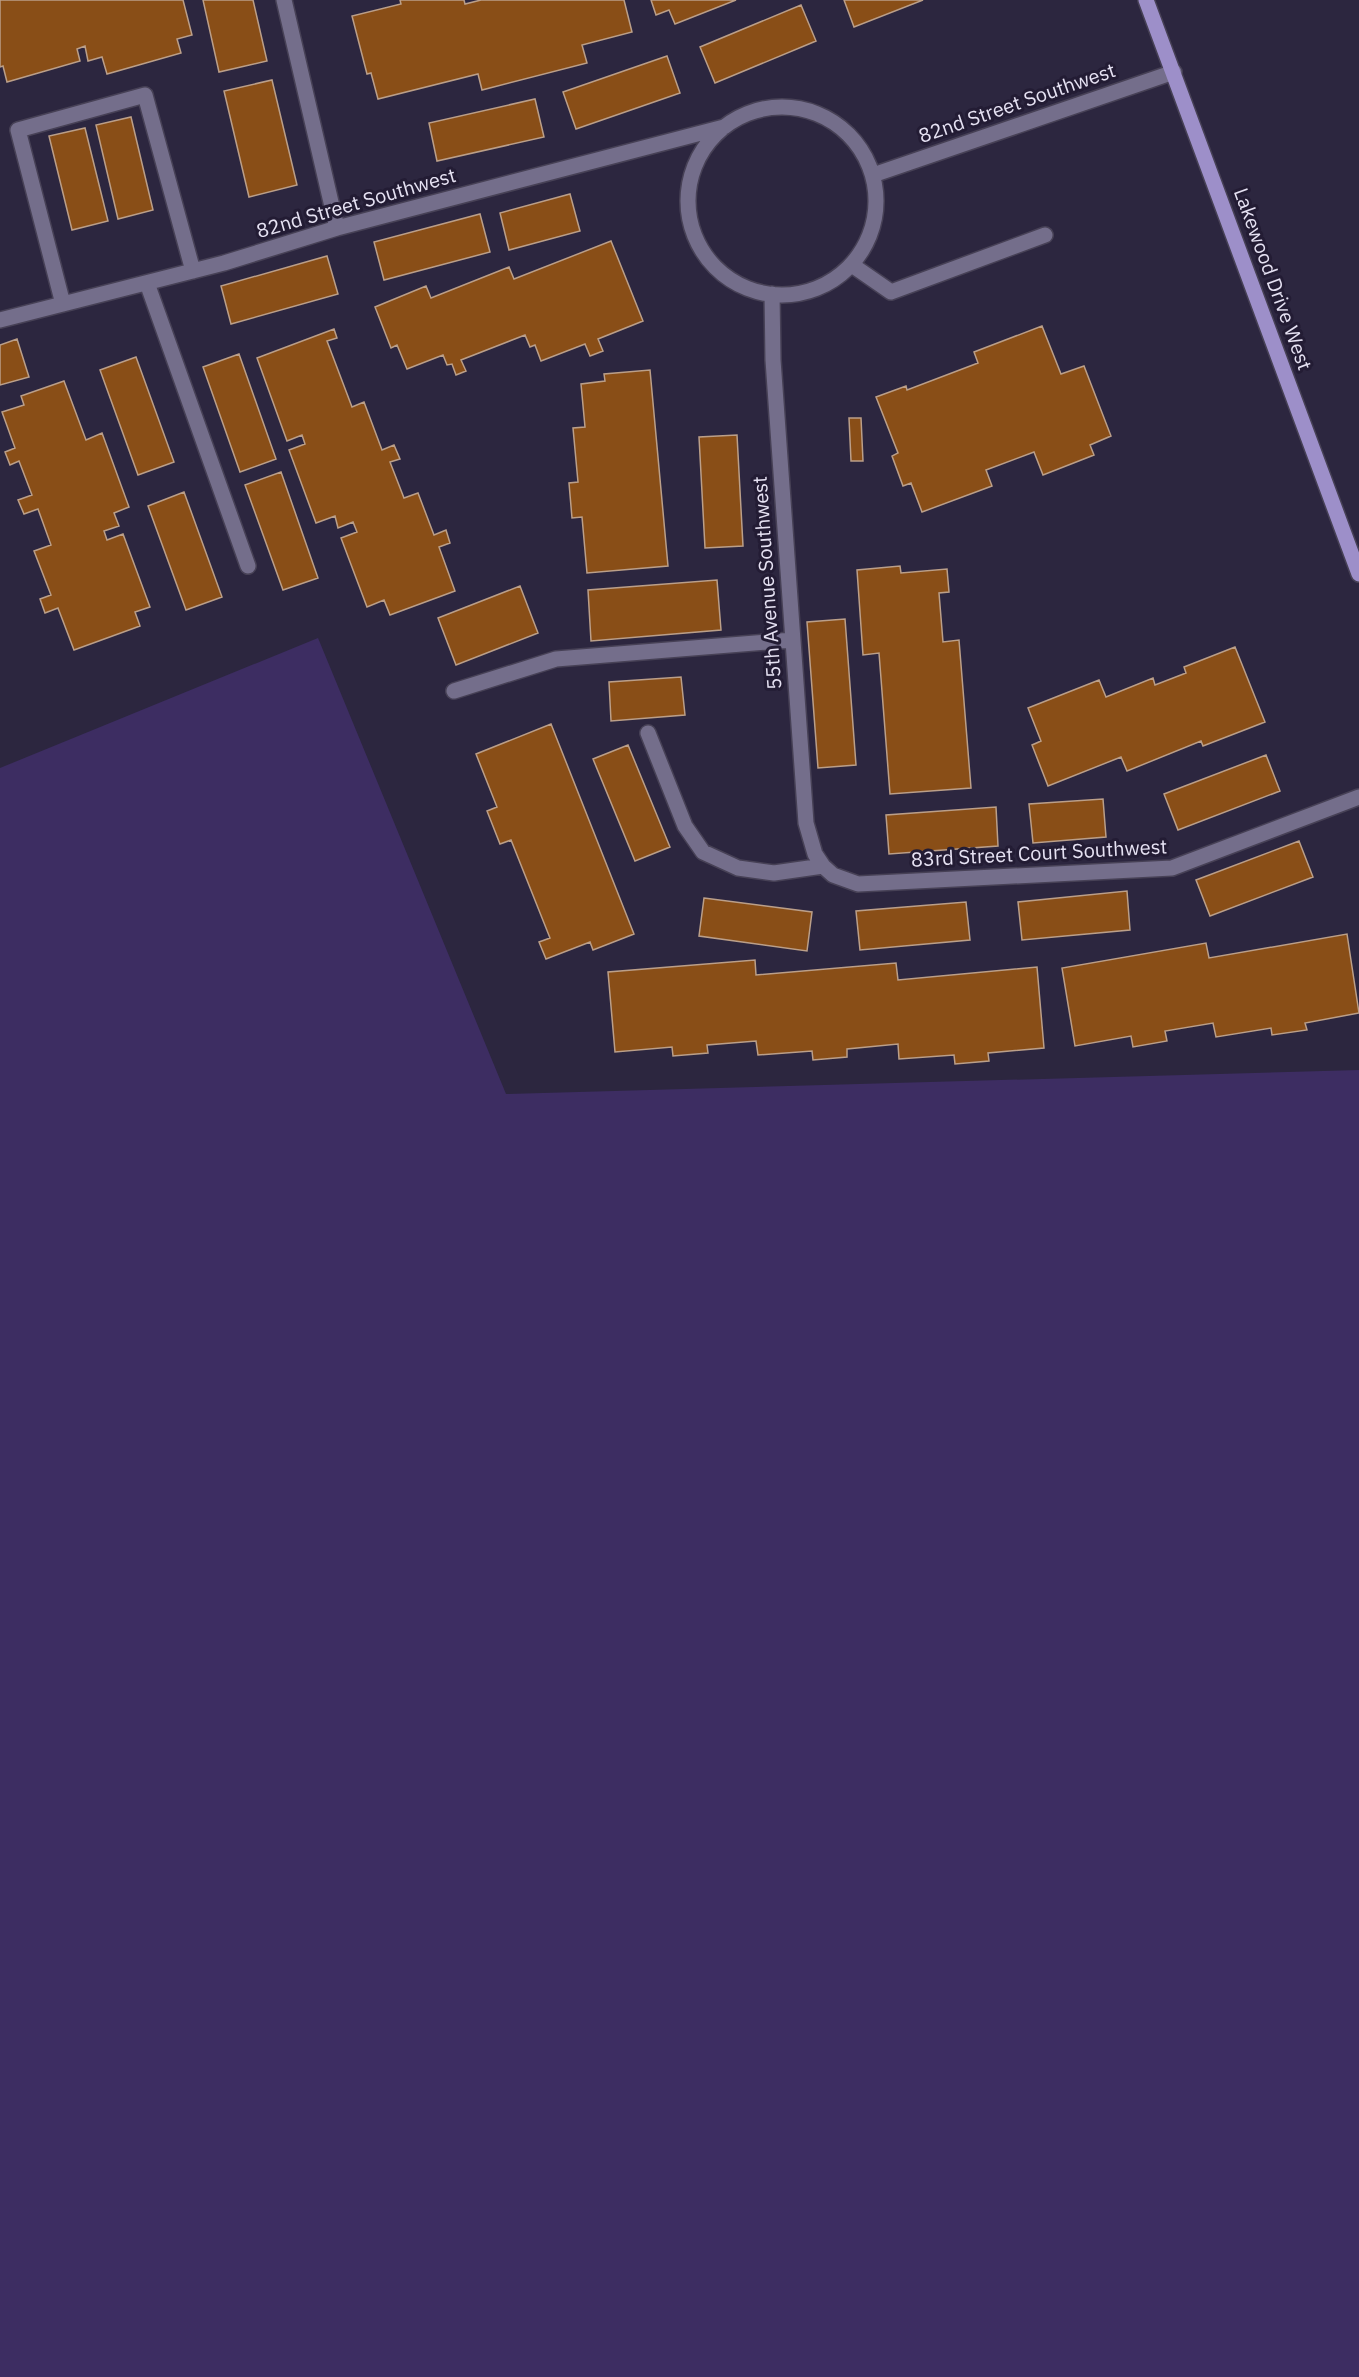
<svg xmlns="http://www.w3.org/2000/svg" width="1359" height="2377" viewBox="0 0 1359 2377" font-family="'IBM Plex Sans',sans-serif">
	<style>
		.green { fill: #3d2d62 }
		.building { fill: #894e17; stroke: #bb9f89; stroke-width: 1.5 }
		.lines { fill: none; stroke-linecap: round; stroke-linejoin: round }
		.minor-casing { stroke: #474156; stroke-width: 18 }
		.major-casing { stroke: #474156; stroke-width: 18 }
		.minor { stroke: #746e8b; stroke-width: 15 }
		.major { stroke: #9d8fc9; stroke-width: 15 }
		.labels { text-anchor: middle; stroke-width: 6; stroke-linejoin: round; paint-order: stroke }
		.street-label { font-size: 20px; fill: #e6e2f3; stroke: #231c34 }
	</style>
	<rect width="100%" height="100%" fill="#2c263f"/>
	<path class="green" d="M318,638l188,456 853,-24v1307h-1359v-1609z"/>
	<path class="building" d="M0,0h183l9,35 -15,4 4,14 -74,21 -5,-17 -14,4 -3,-15 -8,3 3,12 -73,21 -4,-16 -3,1z
		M203,0h50l14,61 -48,11z
		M400,0h64l1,4 16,-4h143l8,32 -50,13 5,18 -105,27 -4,-16 -100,25 -7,-26 -4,1 -15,-58 49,-12z
		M651,0h85l-61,24 -6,-14 -13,5z
		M844,0h79l-69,27z
		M801,5l15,36 -101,42 -15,-36z
		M667,56l13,37 -104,36 -13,-37z
		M272,80l25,105 -48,12 -25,-106z
		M535,99l9,38 -107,24 -8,-38z
		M131,117l22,93 -35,9 -22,-94z
		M85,128l23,93 -36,9 -23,-94z
		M570,194l10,37 -71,19 -9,-37z
		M480,214l10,38 -106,28 -10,-38z
		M611,241l32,80 -45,18 5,12 -13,5 -5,-12 -44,17 -6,-16 -5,2 -5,-12 -64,25 5,11 -10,4 -4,-11 -5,1 -4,-10 -36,14 -10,-24 -6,3 -16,-41 51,-21 5,12 78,-31 5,12z
		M327,256l11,38 -107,30 -10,-38z
		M1042,326l19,48 23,-8 27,70 -21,9 4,10 -51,20 -9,-23 -48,18 6,16 -70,26 -11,-29 -8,3 -11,-30 6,-3 -22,-56 30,-11 1,4 71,-27 -4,-11z
		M334,329l3,9 -10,3 25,66 12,-5 18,48 12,-5 6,14 -10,3 14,36 14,-5 16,42 12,-5 4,13 -11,4 16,44 -65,24 -6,-15 -17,7 -26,-69 16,-6 -4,-10 -15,6 -3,-12 -19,7 -27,-73 16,-6 -3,-9 -15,6 -30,-83z
		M17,339l12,38 -29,8v-40z
		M239,354l37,105 -36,13 -37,-105z
		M136,357l38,105 -36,13 -38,-105z
		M650,370l18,196 -81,7 -5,-56 -10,1 -3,-35 9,-1 -5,-54 12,-1 -4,-43 24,-3 -1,-7z
		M64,381l22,59 16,-7 27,74 -15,6 5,13 -15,5 3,9 16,-6 27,73 -15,5 5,14 -66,24 -16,-42 -13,5 -5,-14 11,-4 -17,-44 17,-6 -13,-36 -14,5 -6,-14 14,-5 -13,-34 -9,4 -5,-13 10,-4 -13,-36 22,-7 -3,-9z
		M849,418h12l2,43h-12z
		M737,435l6,111 -38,2 -6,-111z
		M281,472l37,106 -35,12 -38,-105z
		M184,492l38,105 -36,13 -38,-104z
		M900,566l1,7 46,-4 2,23 -10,1 4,49 16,-2 12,148 -81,6 -11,-141 -16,2 -6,-85z
		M717,580l4,50 -130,11 -3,-51z
		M520,586l18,47 -82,32 -18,-47z
		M845,619l11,146 -38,3 -11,-146z
		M1235,647l30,75 -62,24 -2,-5 -74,30 -6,-14 -73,29 -16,-41 9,-4 -13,-33 71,-28 7,17 47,-19 2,7 31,-12 -2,-6z
		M681,677l4,38 -74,6 -2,-39z
		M551,724l83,210 -41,16 -3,-8 -44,17 -7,-17 11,-4 -39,-98 -11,4 -13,-33 10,-4 -21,-53z
		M628,745l42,102 -35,14 -42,-102z
		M1266,755l14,36 -102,39 -14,-36z
		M1103,799l3,38 -73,6 -4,-39z
		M996,807l2,39 -109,8 -3,-39z
		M1299,841l14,36 -103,39 -14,-36z
		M1127,891l3,39 -108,10 -4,-38z
		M704,898l108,14 -5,39 -108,-15z
		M966,902l4,38 -110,10 -4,-39z
		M1347,934l12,79 -54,10 2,7 -35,5 -1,-7 -55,9 -3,-14 -48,8 2,10 -34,6 -2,-11 -56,10 -13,-78 144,-25 3,15z
		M755,960l1,15 140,-12 2,17 139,-13 7,81 -56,5 1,8 -34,3 -1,-9 -55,4 -1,-15 -51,5v8l-34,3 -1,-9 -54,4 -2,-14 -49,4 1,8 -35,3 -1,-9 -57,5 -7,-80z"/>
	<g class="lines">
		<defs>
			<path id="minor" d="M284,0l53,228
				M688 201a94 94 0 1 1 188 0a94 94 0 1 1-188 0Z
				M873,175l301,-103
				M852,265l39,27 154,-57
				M147,283l101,283
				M772,294l1,66 33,463 9,31 8,12 10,9 25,9 314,-16 187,-71
				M63,304l-45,-174 127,-35 48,176
				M0,320l224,-57 113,-35 387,-101
				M454,691l102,-32 236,-19
				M648,733l37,93 18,26 35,16 36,5 49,-7"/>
			<path id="major" d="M1146,0l213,574"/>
		</defs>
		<use href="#minor" class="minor-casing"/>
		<use href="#major" class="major-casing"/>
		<use href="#minor" class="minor"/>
		<use href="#major" class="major"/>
	</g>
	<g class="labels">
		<g class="street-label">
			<text transform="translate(1017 103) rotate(-19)" y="7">82nd Street Southwest</text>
			<text transform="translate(356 203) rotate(-16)" y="7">82nd Street Southwest</text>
			<text transform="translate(1273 279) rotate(70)" y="7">Lakewood Drive West</text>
			<text transform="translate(767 583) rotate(-94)" y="7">55th Avenue Southwest</text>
			<text transform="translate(1039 853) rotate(-3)" y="7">83rd Street Court Southwest</text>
		</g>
	</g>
</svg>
